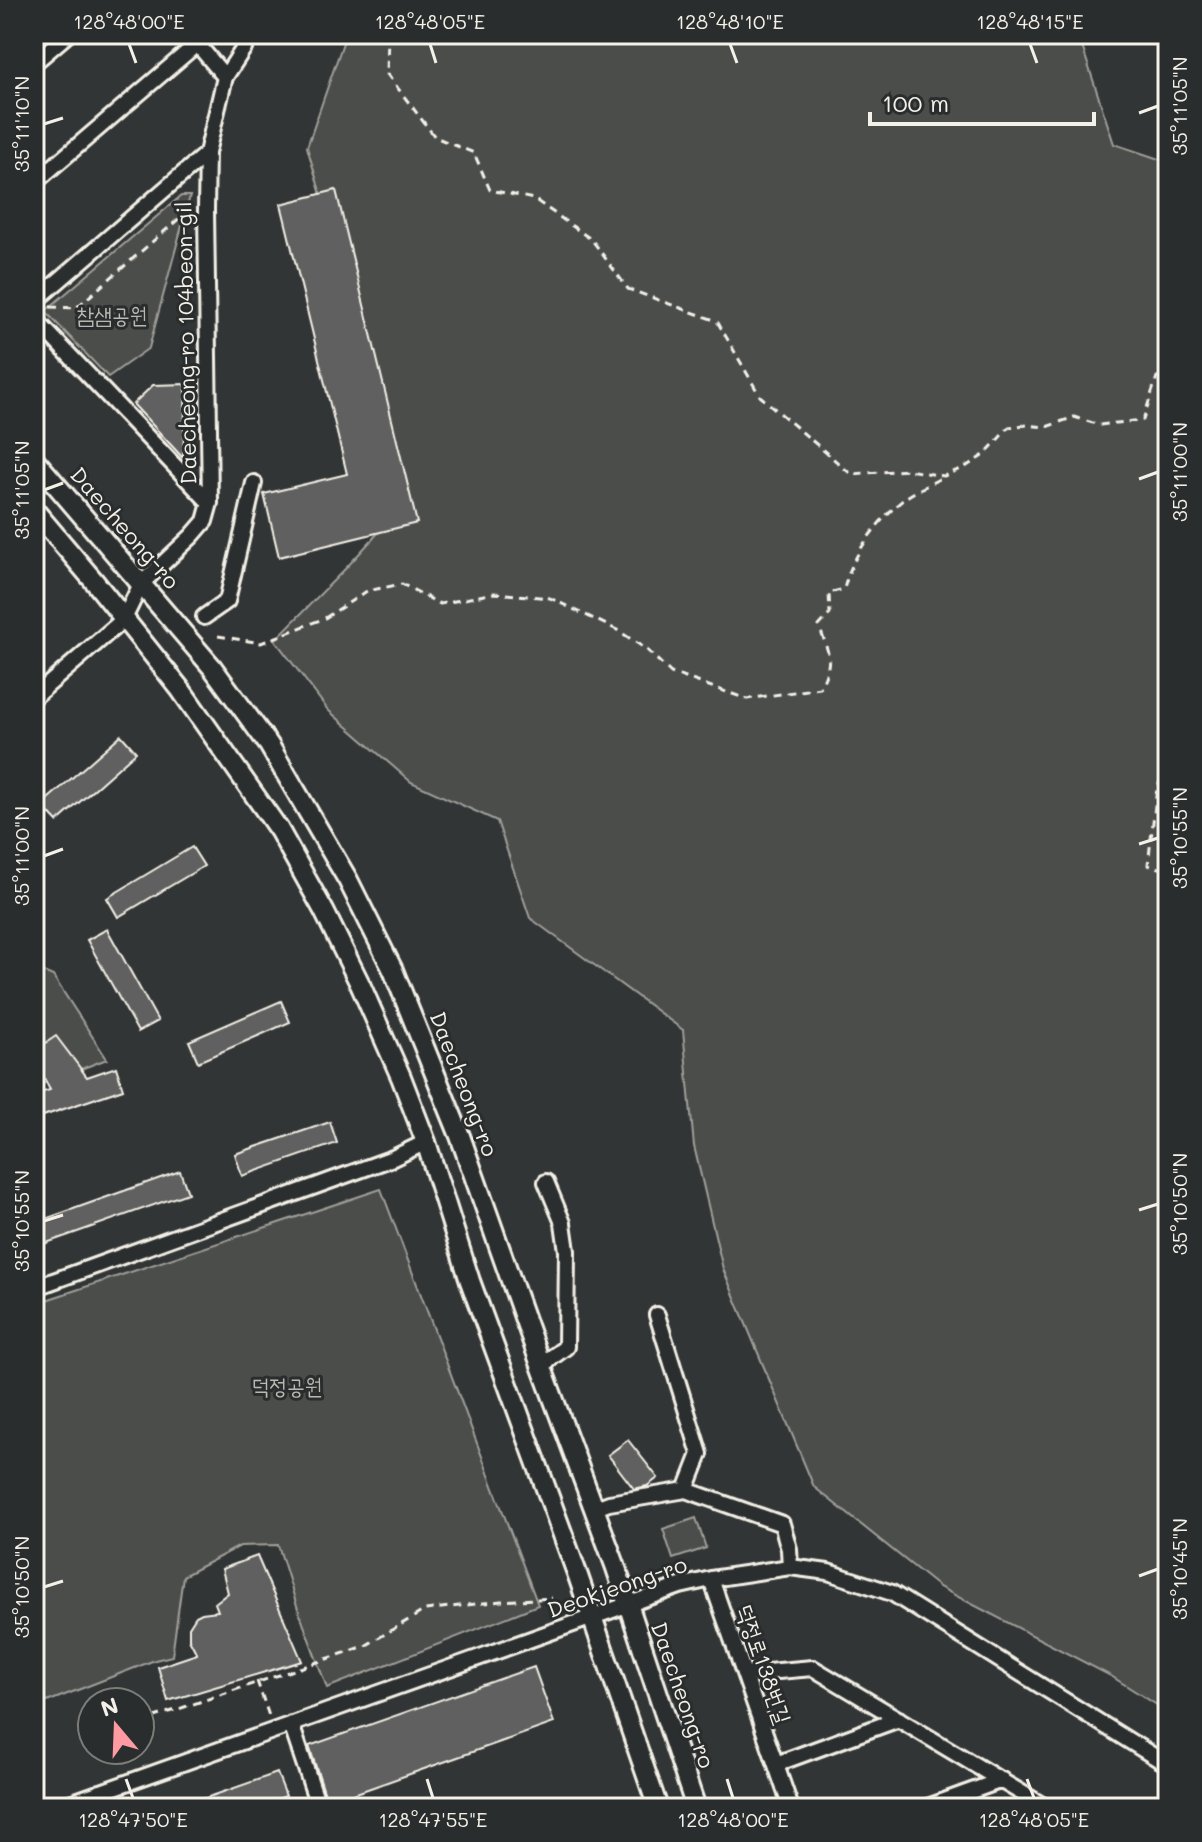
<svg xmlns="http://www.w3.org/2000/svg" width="1202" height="1842" viewBox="0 0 1202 1842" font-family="Mali,'Poor Story',sans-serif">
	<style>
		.green { fill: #4b4d4c; stroke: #a09f9a; stroke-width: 2 }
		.building { fill: #5f605f; stroke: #f4f1e8; stroke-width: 2 }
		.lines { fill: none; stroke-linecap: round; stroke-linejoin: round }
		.minor-casing { stroke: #f4f1e8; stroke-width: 20 }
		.major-casing { stroke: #f4f1e8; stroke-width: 24 }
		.path { stroke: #f4f1e8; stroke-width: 3; stroke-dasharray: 8 6; stroke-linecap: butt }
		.minor { stroke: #2a2d2e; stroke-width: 14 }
		.major { stroke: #2a2d2e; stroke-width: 18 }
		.ticks { fill: none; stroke: #f4f1e8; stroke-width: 3 }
		.labels { text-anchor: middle; stroke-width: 6; stroke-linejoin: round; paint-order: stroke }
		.park-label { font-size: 22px; fill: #b9b8b1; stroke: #2a2d2e }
		.street-label { font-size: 22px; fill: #f4f1e8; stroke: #2a2d2e }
		.neatline { fill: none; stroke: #f4f1e8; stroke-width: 3 }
		.ticks-label { font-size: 20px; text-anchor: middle; fill: #f4f1e8 }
	</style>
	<rect width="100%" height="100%" fill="#323535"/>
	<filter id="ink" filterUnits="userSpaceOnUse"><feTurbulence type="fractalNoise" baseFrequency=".0125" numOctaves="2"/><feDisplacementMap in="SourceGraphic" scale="16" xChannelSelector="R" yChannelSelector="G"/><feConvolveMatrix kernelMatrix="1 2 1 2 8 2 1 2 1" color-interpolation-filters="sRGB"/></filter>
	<g filter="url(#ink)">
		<path class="green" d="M346,34h732l36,110 54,18v1550l-57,-36 -172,-89 -125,-100 -91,-218 -29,-123 -11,-116 -153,-112 -33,-97 -86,-39 -83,-72 -53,-70 71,-72 64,-70 -103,-351z
			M181,196h9l-41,152 -41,29 -63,-66z
			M34,968l19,8 54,83 -73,28z
			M381,1189l157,416 -211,83 -29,-79 -20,-64 -38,1 -57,30 -11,80 -17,4 -121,47v-403z
			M696,1518l10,30 -33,11 -10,-30z"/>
		<path class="building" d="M336,190l81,333 -138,34 -15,-63 83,-20 -66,-270z
			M186,384l-3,74 -50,-54 20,-19z
			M121,735l15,17 -79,70 -16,-17z
			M192,847l12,19 -86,51 -11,-19z
			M107,929l51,92 -20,11 -51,-92z
			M281,1001l9,21 -92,40 -9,-21z
			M56,1036l31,41 29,-10 7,22 -89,30v-24l16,-5 -16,-32v-7z
			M330,1122l7,21 -95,33 -7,-22z
			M180,1171l8,22 -150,53 -4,-13v-10z
			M628,1440l30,38 -11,8 -13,3 -26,-34z
			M257,1556l45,105 -134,40 -10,-34 39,-13 -8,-15v-12l7,-11 6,-3 16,-2 -3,-8 13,-10 -6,-24z
			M534,1667l20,56 -226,80 -19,-57z
			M277,1773l9,23 -33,12h-69l-1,-2z"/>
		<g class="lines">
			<defs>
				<path id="minor" d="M189,34l36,43
					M34,63l34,-29
					M34,183l164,-140
					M34,302l173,-149
					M34,318l176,185
					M204,617l23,-16 27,-118
					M34,697l90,-78 17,-35 51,-48 13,-15 5,-18 -4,-293 1,-57 18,-76 28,-43
					M34,1288l359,-130 33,-16
					M657,1315l43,139 -14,36
					M542,1368l9,-10 15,-11 1,-96 -4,-28 -17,-41
					M593,1509l16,-6 77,-13 96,34 7,25 1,18
					M711,1579l80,229
					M745,1674l68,-6 234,140
					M291,1724l28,84
					M776,1764l123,-45
					M100,1792l6,16
					M56,1808l624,-222 31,-7 79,-12 38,5 64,21 276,172
					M925,1808l77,-28"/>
				<path id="major" d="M34,459l178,208 57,78 79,135 45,90 67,166 82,232 73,197 81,243
					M34,510l60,71 87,109 98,140 45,81 36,73 41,93 25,65 44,139 108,295 80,232"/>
			</defs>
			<use href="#minor" class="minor-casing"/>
			<use href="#major" class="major-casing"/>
			<path class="path" d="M385,34l3,1 -1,39 48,63 39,16 16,37 44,9 58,41 36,49 89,32 43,75 91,78 57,-4 36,6 23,-10 17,-11 25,-28 15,-2 22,2 28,-10 25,8 44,-5 14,-43 11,-2
				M50,307l26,1 106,-92 9,-3
				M218,636l43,7 64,-25 42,-27 35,-7 38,20 54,-11 56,5 69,33 27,18 25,24 76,26 73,-11c14,-28 9,-34 -1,-62l11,-12 -1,-21 15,-4c8,-34 33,-68 60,-90 12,-9 27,-15 40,-23
				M1168,765l-11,23 -9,77 20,5
				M257,1681l13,38
				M140,1722l225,-76 60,-36 76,-9 51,-3
				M91,1739h1"/>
			<use href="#minor" class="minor"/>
			<use href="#major" class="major"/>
		</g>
	</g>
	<path class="ticks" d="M129,44l7,19M430,44l6,19M730,44l7,19M1030,44l7,19M1139,113l19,-7M44,124l19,-6M1139,479l19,-7M44,490l19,-7M1139,844l19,-6M44,856l19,-7M1139,1210l19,-6M44,1221l19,-6M1139,1576l19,-7M44,1587l19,-6M126,1779l7,19M427,1779l6,19M727,1779l6,19M1027,1779l7,19"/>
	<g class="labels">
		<g class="park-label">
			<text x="112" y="323">참샘공원</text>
			<text x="287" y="1394">덕정공원</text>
		</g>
		<g class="street-label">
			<text transform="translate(186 343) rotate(-91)" y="8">Daecheong-ro 104beon-gil</text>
			<text transform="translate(125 528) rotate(49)" y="8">Daecheong-ro</text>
			<text transform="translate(464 1084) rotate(69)" y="8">Daecheong-ro</text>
			<text transform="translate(617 1587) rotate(-19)" y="8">Deokjeong-ro</text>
			<text transform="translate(764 1664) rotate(71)" y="8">덕정로138번길</text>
			<text transform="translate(683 1695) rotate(71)" y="8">Daecheong-ro</text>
		</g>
	</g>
	<rect width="1202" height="1842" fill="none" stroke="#2a2d2e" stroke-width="88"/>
	<g transform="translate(116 1726) rotate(341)"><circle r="38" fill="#2a2d2e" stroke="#7b7b78" stroke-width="2"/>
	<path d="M0-6L14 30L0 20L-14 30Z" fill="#ff9aa2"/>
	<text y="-12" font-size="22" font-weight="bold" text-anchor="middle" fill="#f4f1e8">N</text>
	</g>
	<path d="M870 112v12h224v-12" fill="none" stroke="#f4f1e8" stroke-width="4"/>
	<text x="882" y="112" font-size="24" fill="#f4f1e8" stroke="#2a2d2e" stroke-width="6" paint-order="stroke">100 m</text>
	<rect x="44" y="44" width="1114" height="1754" class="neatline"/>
	<g class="ticks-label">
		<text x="129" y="29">128°48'00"E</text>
		<text x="430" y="29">128°48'05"E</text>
		<text x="730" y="29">128°48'10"E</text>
		<text x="1030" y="29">128°48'15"E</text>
		<text transform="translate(1180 106) rotate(-90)" y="7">35°11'05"N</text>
		<text transform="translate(22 124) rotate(-90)" y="7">35°11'10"N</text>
		<text transform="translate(1180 472) rotate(-90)" y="7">35°11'00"N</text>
		<text transform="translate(22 490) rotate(-90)" y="7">35°11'05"N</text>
		<text transform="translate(1180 838) rotate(-90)" y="7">35°10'55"N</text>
		<text transform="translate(22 856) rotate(-90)" y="7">35°11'00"N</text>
		<text transform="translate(1180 1204) rotate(-90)" y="7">35°10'50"N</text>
		<text transform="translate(22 1221) rotate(-90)" y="7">35°10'55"N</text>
		<text transform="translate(1180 1569) rotate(-90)" y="7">35°10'45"N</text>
		<text transform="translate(22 1587) rotate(-90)" y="7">35°10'50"N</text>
		<text x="133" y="1827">128°47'50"E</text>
		<text x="433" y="1827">128°47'55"E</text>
		<text x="733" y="1827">128°48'00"E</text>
		<text x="1034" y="1827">128°48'05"E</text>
	</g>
</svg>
